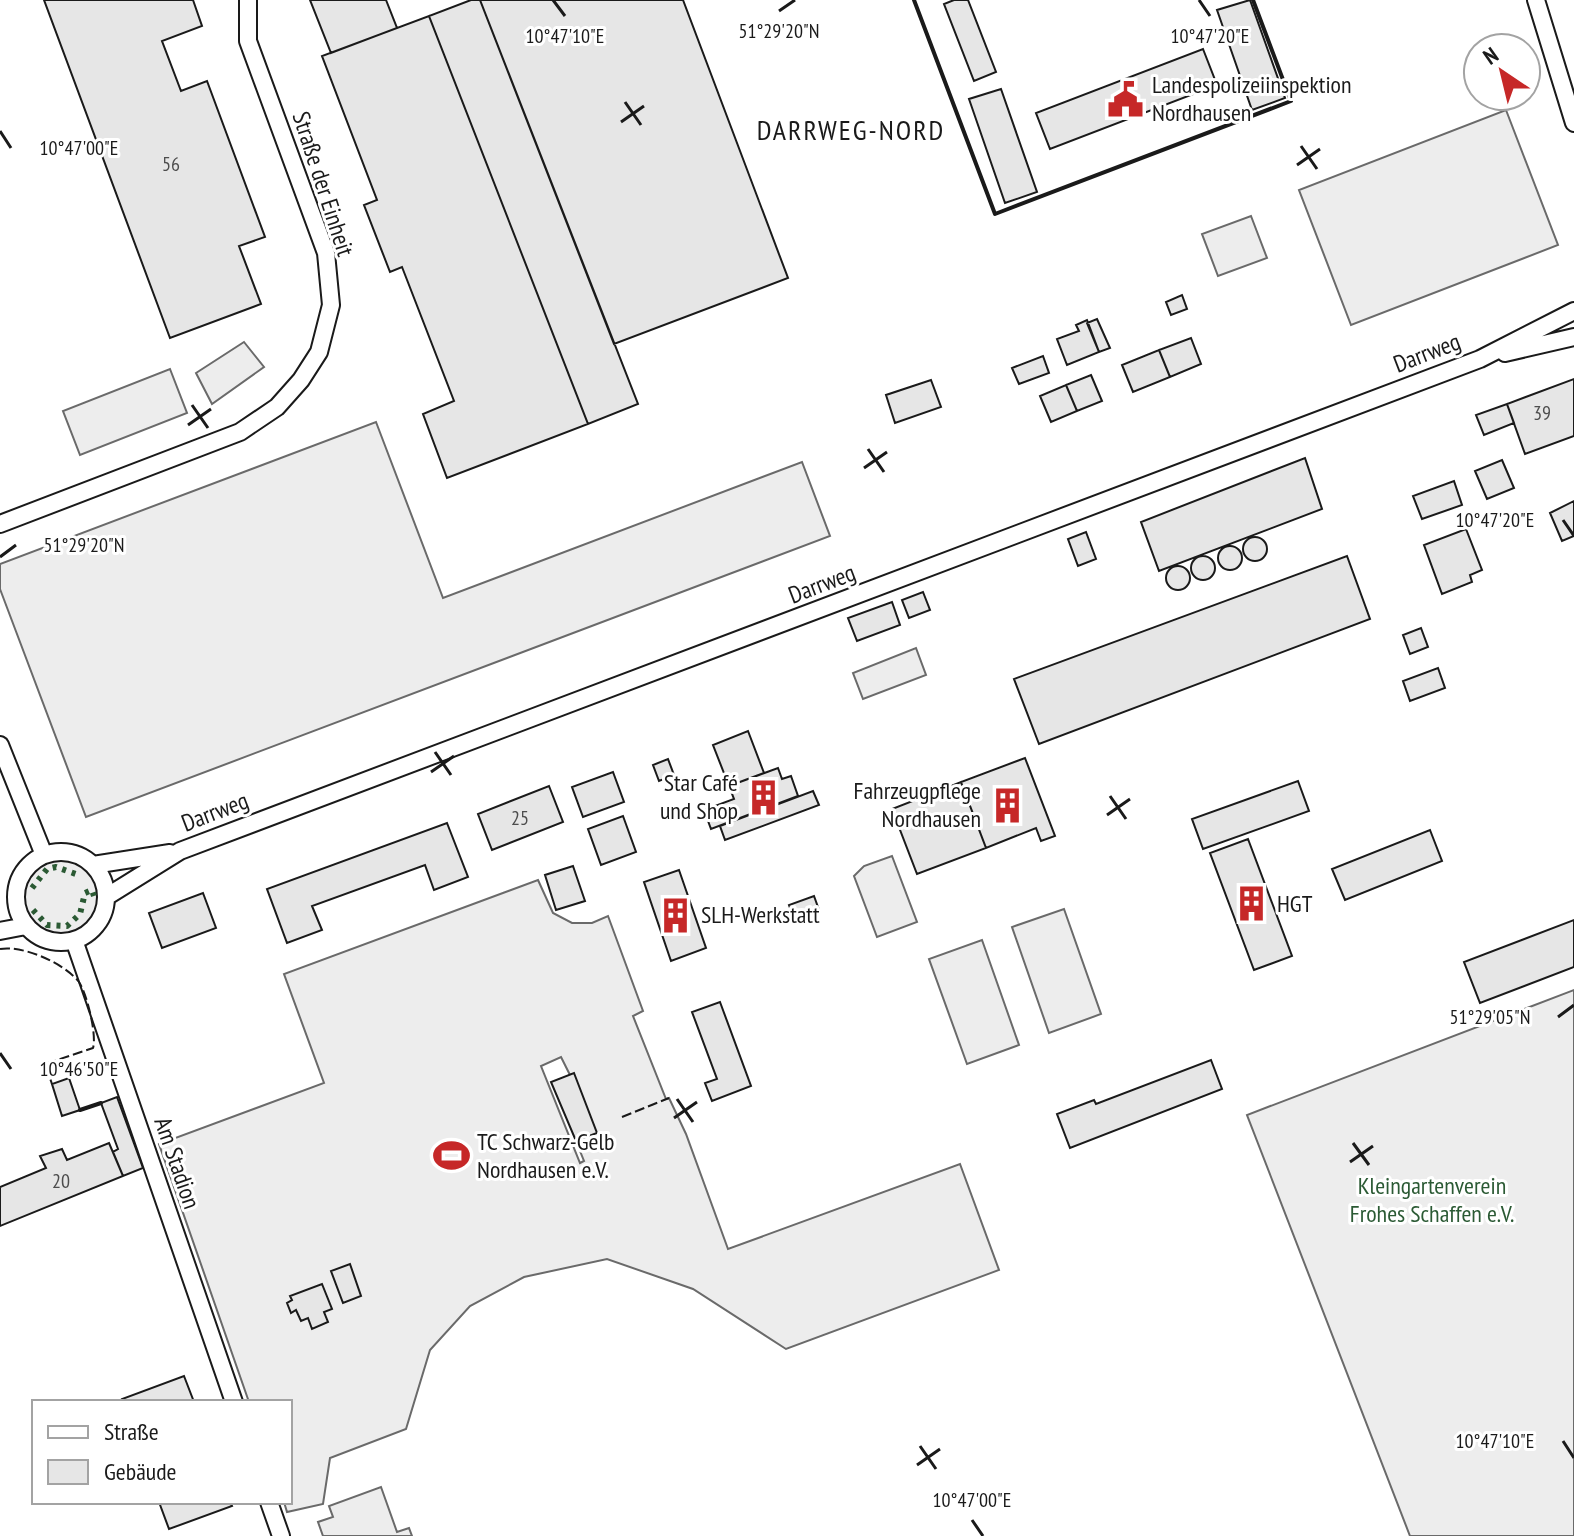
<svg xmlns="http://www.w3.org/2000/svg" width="1574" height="1536" viewBox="0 0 1574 1536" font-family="'PT Sans Narrow',sans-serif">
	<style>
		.built { fill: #ededed; stroke: #6a6a6a; stroke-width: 2; fill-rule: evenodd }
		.building { fill: #e6e6e6; stroke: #1a1a1a; stroke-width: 2 }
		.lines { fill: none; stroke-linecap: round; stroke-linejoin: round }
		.street-casing { stroke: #1a1a1a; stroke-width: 20 }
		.street { stroke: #fff; stroke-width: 16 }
		.hedge { stroke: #2b5a34; stroke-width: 6; stroke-dasharray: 4 6; stroke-linecap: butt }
		.fence { stroke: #1a1a1a; stroke-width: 2; stroke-dasharray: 10 4; stroke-linecap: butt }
		.wall { stroke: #1a1a1a; stroke-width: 4 }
		.ticks { fill: none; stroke: #1a1a1a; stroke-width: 3 }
		.labels { text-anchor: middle; stroke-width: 6; stroke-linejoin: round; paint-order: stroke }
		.number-label { font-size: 20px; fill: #4d4d4d }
		.poi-label { font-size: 24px; fill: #1a1a1a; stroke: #fff; text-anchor: start }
		.street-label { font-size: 24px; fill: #1a1a1a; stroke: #fff }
		.park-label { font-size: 24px; fill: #2b5a34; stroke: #fff }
		.quarter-label { font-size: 28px; letter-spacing: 2px; fill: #1a1a1a; stroke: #fff }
		.ticks-label { font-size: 20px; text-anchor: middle; fill: #1a1a1a; stroke: #fff; stroke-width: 6; stroke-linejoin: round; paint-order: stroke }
	</style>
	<rect width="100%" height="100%" fill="#fff"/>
	<path class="built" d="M1506,110l52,135 -207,80 -52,-135z
		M1251,216l16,42 -49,18 -16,-42z
		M244,342l20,25 -52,37 -16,-31z
		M170,369l17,44 -107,42 -17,-44z
		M376,422l67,176 359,-136 28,74 -744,281 -86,-228v-25z
		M916,648l10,27 -63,24 -10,-26z
		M892,856l25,66 -40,15 -23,-61 10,-10z
		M24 897a38 38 0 1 1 76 0a38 38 0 1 1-76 0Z
		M538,880l15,33 19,10h20l16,-7 35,95 -10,5 33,83 3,-1 17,36 42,115 232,-85 39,106 -213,79 -93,-60 -86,-30 -83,18 -54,29 -40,44 -24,79 -76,29 -7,46 -36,8 -3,-10h6v-100h-41l-90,-258 165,-61 -40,-109zM561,1057l9,18 4,-1 2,67 8,20 -4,2 -39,-97z
		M1064,909l37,105 -52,19 -37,-106z
		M982,940l37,105 -52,19 -38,-105z
		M1574,990v546h-164l-163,-421z
		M381,1487l16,45 12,-4 3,8h-89l-5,-14 15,-5 -4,-11z"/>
	<path class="building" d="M44,0h149l9,26 -40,15 19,50 26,-10 58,156 -26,9 22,58 -91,34z
		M310,0h76l11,28 -66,25z
		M471,0h9l158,404 -50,20 -159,-408z
		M480,0h203l105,278 -174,66z
		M954,0h14l28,72 -22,9 -30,-77z
		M1250,0l35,98 -33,12 -35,-100z
		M429,16l159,408 -141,54 -24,-64 31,-13 -52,-134 -12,5 -26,-67 13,-5 -55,-144z
		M1203,49l14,36 -167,64 -14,-36z
		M1001,89l36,103 -32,11 -36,-104z
		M1182,295l5,14 -16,6 -5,-13z
		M1097,319l13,29 -11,4 -12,-29z
		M1087,320l12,32 -32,13 -10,-26 22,-8 -3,-6z
		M1191,338l10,26 -31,13 -11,-27z
		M1159,350l11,27 -37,15 -11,-27z
		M1043,356l6,17 -30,11 -7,-16z
		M1091,375l11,26 -25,10 -11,-26z
		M1574,379v57l-49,18 -18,-50z
		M931,380l10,27 -46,16 -9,-28z
		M1066,385l11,26 -26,11 -11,-26z
		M1507,404l7,19 -30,12 -8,-20z
		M1305,458l17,51 -163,62 -18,-49z
		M1502,460l12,28 -27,11 -12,-28z
		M1454,481l8,24 -40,14 -9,-23z
		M1574,501v35l-12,5 -12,-28z
		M1466,529l16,41 -12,5 2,7 -30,12 -18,-49z
		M1086,532l10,27 -18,7 -10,-27z
		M1243 549a12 12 0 1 1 24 0a12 12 0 1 1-24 0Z
		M1218 558a12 12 0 1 1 24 0a12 12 0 1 1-24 0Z
		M1347,556l23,63 -331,125 -25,-65z
		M1191 568a12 12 0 1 1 24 0a12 12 0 1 1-24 0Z
		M1166 578a12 12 0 1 1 24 0a12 12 0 1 1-24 0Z
		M923,592l7,18 -21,8 -7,-18z
		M892,602l8,23 -43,16 -9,-23z
		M1421,628l7,19 -18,7 -7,-19z
		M1438,668l7,20 -35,13 -7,-20z
		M748,731l16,42 -35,13 -16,-41z
		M1025,758l30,78 -14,5 -5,-13 -50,20 -25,-66z
		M668,759l6,16 -15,6 -6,-16z
		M778,768l4,11 9,-3 7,20 -87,33 -7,-19 30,-11 -5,-13z
		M613,772l11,30 -41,15 -11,-30z
		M1298,781l11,30 -106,38 -11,-30z
		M961,782l25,66 -69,26 -25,-65z
		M549,786l14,36 -71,28 -14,-36z
		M813,791l6,14 -94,35 -5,-14z
		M623,816l13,36 -35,13 -13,-36z
		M447,823l21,54 -34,13 -9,-25 -113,41 10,24 -35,13 -20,-54z
		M1430,830l12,31 -97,39 -13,-31z
		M1248,839l44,117 -38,14 -44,-117z
		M573,866l12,35 -29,9 -11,-35z
		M679,870l27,78 -35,13 -27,-79z
		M203,893l13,35 -54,20 -13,-35z
		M814,896l5,14 -25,9 -5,-14z
		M1574,920v47l-94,36 -16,-41z
		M720,1002l31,84 -39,15 -7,-18 12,-4 -25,-67z
		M1211,1060l11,29 -152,59 -13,-34 37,-14 2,4z
		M574,1073l23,60 -21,8 -25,-59z
		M69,1078l11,32 -18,6 -10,-32z
		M117,1097l26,71 -20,8 -10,-24 5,-3 -17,-46z
		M109,1143l14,33 -123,50v-39l46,-19 -6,-12 22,-7 5,11z
		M350,1264l11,32 -18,7 -12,-32z
		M322,1284l10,25 -8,3 4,10 -16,7 -4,-11 -7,3 -5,-11 -5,3 -4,-10 5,-3 -2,-4z
		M184,1376l10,26h-71l-1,-3z
		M159,1502h71l2,4 -63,23z"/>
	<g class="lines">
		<defs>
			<path id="street" d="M1536,0l38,123
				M1505,353l69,-16
				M0,524l240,-92 37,-25 24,-27 18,-28 12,-47 -5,-52 -78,-212v-41
				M0,745l44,110
				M16 897a45 45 0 1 1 90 0a45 45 0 1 1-90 0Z
				M93,865l77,-12
				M106,897l74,-46 1300,-492 94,-48
				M0,931l26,-5
				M74,940l160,462
				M269,1502l12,34"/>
		</defs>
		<use href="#street" class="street-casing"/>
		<use href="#street" class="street"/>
		<path class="hedge" d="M32,888l15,-19 9,-2 20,7 3,-4
			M33,910l14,15 20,1 13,-12 5,-21 7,-3 2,6"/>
		<path class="fence" d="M0,949c23,-4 64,14 79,33 8,12 18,53 14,66l-48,16 7,20
			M622,1117l47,-19"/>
		<path class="wall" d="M914,0l81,214 296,-113 -38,-101
			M80,1110l21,-7"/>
	</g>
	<path class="ticks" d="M553,0l12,16M1199,0l11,16M779,11l16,-11M625,102l16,23M621,122l23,-16M0,131l11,17M1301,146l16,23M1297,165l23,-16M192,405l16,23M188,425l23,-16M868,449l16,23M864,468l23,-16M1563,520l11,16M0,557l16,-12M435,752l16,23M431,772l23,-16M1110,796l16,23M1107,815l23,-16M1558,1017l16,-12M0,1053l11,16M677,1099l16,23M674,1118l23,-16M1353,1143l16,22M1350,1162l23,-16M1563,1441l11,17M920,1446l16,23M917,1465l23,-16M972,1520l11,16"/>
	<defs>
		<symbol id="civic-bare" viewBox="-9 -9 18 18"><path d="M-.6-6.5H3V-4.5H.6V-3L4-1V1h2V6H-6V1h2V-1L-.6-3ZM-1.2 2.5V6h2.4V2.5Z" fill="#c62828" stroke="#fff" stroke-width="2.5" paint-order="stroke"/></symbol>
		<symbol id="building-bare" viewBox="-9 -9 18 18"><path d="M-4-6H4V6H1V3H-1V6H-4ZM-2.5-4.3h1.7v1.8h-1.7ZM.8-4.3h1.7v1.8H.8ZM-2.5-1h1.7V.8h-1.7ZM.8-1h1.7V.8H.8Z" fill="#c62828" stroke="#fff" stroke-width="2.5" paint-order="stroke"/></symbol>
		<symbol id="stadium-bare" viewBox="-9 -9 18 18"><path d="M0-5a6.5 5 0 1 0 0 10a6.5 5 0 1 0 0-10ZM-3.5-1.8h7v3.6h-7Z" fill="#c62828" stroke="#fff" stroke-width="2.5" paint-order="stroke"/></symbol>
	</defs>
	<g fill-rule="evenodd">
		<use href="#civic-bare" x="1100" y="74" width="51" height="51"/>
		<use href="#building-bare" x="738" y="772" width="51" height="51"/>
		<use href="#building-bare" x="982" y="780" width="51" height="51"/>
		<use href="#building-bare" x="1226" y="878" width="51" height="51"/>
		<use href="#building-bare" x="650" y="890" width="51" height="51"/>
		<use href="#stadium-bare" x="426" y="1130" width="51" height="51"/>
	</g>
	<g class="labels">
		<g class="number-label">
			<text x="171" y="171">56</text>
			<text x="1542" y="420">39</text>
			<text x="520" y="825">25</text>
			<text x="61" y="1188">20</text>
		</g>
		<g class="poi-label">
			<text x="1152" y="93">Landespolizeiinspektion<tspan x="1152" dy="28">Nordhausen</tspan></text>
			<text x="738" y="791" text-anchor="end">Star Café<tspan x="738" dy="28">und Shop</tspan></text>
			<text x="981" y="799" text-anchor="end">Fahrzeugpflege<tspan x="981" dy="28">Nordhausen</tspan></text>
			<text x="1277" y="912">HGT</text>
			<text x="701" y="923">SLH-Werkstatt</text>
			<text x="477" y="1150">TC Schwarz-Gelb<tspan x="477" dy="28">Nordhausen e.V.</tspan></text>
		</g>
		<g class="street-label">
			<text transform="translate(323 184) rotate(72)" y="8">Straße der Einheit</text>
			<text transform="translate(1427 353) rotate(-21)" y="8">Darrweg</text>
			<text transform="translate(822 584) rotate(-21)" y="8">Darrweg</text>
			<text transform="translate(215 812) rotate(-21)" y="8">Darrweg</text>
			<text transform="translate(177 1163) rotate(71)" y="8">Am Stadion</text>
		</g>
		<g class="park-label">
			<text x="1432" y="1194">Kleingartenverein<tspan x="1432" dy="28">Frohes Schaffen e.V.</tspan></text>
		</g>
		<g class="quarter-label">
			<text x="851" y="140">DARRWEG-NORD</text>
		</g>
	</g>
	<g class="ticks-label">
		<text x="779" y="38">51°29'20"N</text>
		<text x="565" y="43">10°47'10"E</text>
		<text x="1210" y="43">10°47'20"E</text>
		<text x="79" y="155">10°47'00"E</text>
		<text x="1495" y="527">10°47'20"E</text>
		<text x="84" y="552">51°29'20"N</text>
		<text x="1490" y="1024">51°29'05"N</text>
		<text x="79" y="1076">10°46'50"E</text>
		<text x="1495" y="1448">10°47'10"E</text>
		<text x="972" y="1507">10°47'00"E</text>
	</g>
	<rect x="32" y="1400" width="260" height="104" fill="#ffffff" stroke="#a3a3a3" stroke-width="2"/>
	<rect x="48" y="1426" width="40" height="12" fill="#ffffff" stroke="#a3a3a3" stroke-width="2"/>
	<text x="104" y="1440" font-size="24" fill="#1a1a1a">Straße</text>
	<rect x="48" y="1460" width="40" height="24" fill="#e6e6e6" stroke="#a3a3a3" stroke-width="2"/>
	<text x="104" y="1480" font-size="24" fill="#1a1a1a">Gebäude</text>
	<g transform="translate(1502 72) rotate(325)"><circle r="38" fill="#ffffff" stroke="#a3a3a3" stroke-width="2"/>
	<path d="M0-6L14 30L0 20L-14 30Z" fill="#c62828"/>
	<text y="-12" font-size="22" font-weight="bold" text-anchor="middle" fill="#1a1a1a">N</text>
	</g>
</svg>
